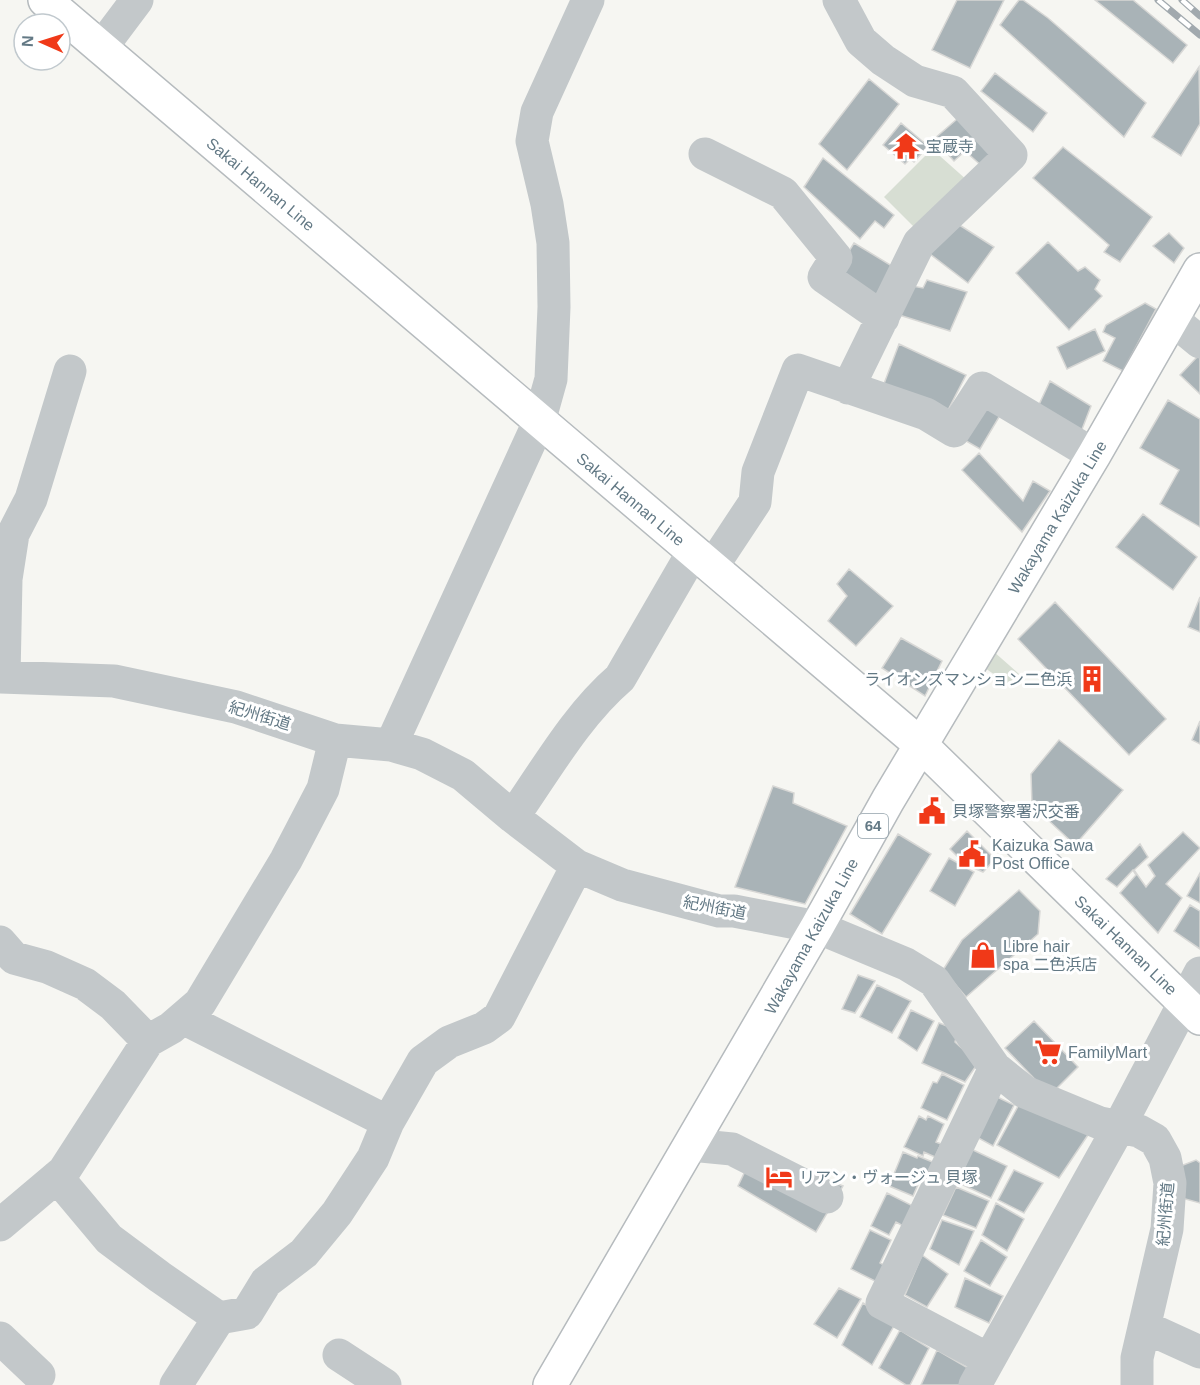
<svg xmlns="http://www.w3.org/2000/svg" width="1200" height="1385" viewBox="0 0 1200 1385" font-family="Helvetica,'Noto Sans JP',sans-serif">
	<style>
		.green { fill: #d7ded3 }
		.building { fill: #a9b3b7; stroke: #d7d7d5; stroke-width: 1.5 }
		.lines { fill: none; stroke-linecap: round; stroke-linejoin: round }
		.major-casing { stroke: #b6bbbe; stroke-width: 36 }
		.minor { stroke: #c3c8ca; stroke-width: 33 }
		.major { stroke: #fff; stroke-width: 33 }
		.rail-casing { stroke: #a1a9ae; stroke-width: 7 }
		.rail { stroke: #fff; stroke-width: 4.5; stroke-dasharray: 14; stroke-linecap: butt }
		.labels { text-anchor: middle; stroke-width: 6; stroke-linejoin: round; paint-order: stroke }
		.shield { fill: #fff; stroke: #92a1aa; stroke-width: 1.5 }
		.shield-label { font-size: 15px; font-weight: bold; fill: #637985 }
		.poi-label { font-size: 16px; fill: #637985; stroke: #fff; text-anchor: start }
		.street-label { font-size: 16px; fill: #637985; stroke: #fff }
	</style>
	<rect width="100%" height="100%" fill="#f6f6f2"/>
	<path class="green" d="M932,149l36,32 -51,49 -33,-33z
		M993,651l26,23 -11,10 -26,-18z"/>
	<path class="building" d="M957,0h47l-34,68 -38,-18z
		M1019,0h4l25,18 98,85 -22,34 -124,-112z
		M1095,0h38l54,45 -14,18z
		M1199,67l1,57 -19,32 -29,-19z
		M995,73l52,40 -14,19 -52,-41z
		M869,79l30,25 -52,66 -28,-26z
		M964,113l37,37 -17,18 -19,-17 -11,10 -20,-22z
		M901,123l27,23 -14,16 -4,-3 -5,5 -22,-19z
		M1063,147l89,70 -32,45 -16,-10 5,-7 -76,-67z
		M823,158l71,57 -10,13 -9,-7 -15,18 -56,-52z
		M950,219l44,28 -26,36 -42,-32z
		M1169,233l15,15 -10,15 -21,-17z
		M1048,242l30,29 7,-4 15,13 -5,9 7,7 -33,34 -53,-57z
		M854,243l38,23 -19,35 -38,-27z
		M927,280l40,12 -17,39 -54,-17 11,-29 16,3z
		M1145,303l11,6 -33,62 -20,-10 12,-23 -12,-6 3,-7z
		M1095,329l10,22 -38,18 -10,-22z
		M899,344l67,31 -20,39 -64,-25z
		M1198,356l2,2v36l-20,-19z
		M1050,381l41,25 -12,31 -42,-28z
		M980,393l25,14 -25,42 -26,-15z
		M1168,400l32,19v108l-40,-23 19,-34 -39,-22z
		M979,453l44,48 10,-20 17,10 -28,41 -60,-62z
		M1143,514l54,43 -24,33 -57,-43z
		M849,569l44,37 -37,40 -28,-25 19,-25 -10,-12z
		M1200,597v35l-12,-5z
		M1055,602l111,117 -37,36 -111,-116z
		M901,638l41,23 -17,35 -43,-28z
		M1200,721v23l-8,-4z
		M1059,740l64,50 -48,55 -43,-40 -1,-31z
		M773,786l21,7 -1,10 54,23 -42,78 -70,-17z
		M967,831l28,28 -12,13 -18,-8 -15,-15z
		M1183,832l17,16 -34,36 16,14 -24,35 -38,-40 16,-18 -3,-5 -16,17 -11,-8 34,-35 8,13 -14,13 12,17 9,-11 -7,-11z
		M898,834l33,20 -49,80 -32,-20z
		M949,858l25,14 -19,34 -25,-15z
		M1200,873v30l-13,-7z
		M1019,890l21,21 -2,23 -72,63 -23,-27 19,-30z
		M1190,905l10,6v38l-26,-18z
		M858,975l17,6 -20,32 -13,-4z
		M877,985l34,16 -19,32 -32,-16z
		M911,1010l23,11 -17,30 -19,-13z
		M1034,1021l44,46 -28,28 -45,-47z
		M939,1023l19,7 -3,12 23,21 -13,19 -43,-19z
		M942,1074l22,11 -17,35 -26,-12 12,-26 4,1z
		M993,1095l21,10 -21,41 -20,-11z
		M1023,1097l69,32 -33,49 -62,-33z
		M919,1116l7,4 2,-4 16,8 -8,18 5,2 -6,13 -11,-5 -1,4 -19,-9z
		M971,1149l36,17 -16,32 -32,-15z
		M903,1152l14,6 1,-2 24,10 -9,20 -13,-6 -7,16 -24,-10z
		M772,1159l71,27 -27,46 -78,-46 11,-23z
		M1196,1160l4,3v40l-22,-6v-30z
		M1014,1170l29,13 -19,30 -26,-13z
		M956,1187l33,14 -13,27 -33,-13z
		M887,1193l28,14 -10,20 -9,-5 -7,13 -18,-9z
		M996,1203l28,16 -17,32 -25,-16z
		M942,1220l32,11 -15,34 -29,-16z
		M870,1230l21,10 -11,23 13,7 -8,16 -34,-17z
		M981,1240l26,17 -17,29 -26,-15z
		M922,1255l26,19 -21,33 -22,-12z
		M965,1278l38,18 -14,27 -34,-16z
		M839,1288l22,11 -24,39 -23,-14z
		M863,1303l32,21 -23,41 -30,-20z
		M900,1330l29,18 -19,37h-4l-27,-17z
		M937,1350l31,18 -9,17h-38z"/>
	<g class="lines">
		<defs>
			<path id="major" d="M45,0l876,745 279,273
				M550,1385l267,-458 71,-127 206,-345 106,-185"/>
		</defs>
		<use href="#major" class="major-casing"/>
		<path class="minor" d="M839,0l22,41 22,19 32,21 38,11 58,63 -92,88 -71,145
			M101,48l36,-48
			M705,154l78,39 53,65 -12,19 59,41
			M1172,319l28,23
			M712,567l43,-65 3,-30 40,-102 128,44 28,17 28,-43 112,67
			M0,677l114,4 122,26 99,33 56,5 31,9 41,21 50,42 64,49 45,19 97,26h15l83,16 89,37 28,17 61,87 30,24 75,31 39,8 16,9 10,18 5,25 -3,46 -30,129v27
			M4,677l2,-98 7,-45 18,-35 39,-128
			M391,745l148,-323 12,-43 3,-72 -1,-64 -6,-39 -15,-63 5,-29 51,-112
			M513,817c33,-47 63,-101 107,-139l73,-126
			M0,942l14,16 33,9 38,17 28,21 35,36
			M183,1018l205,104
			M691,1145l41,4 95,48
			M57,1177l52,62 51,38 59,41 -43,67
			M0,1225l64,-54 84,-130 23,-13 29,-25 86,-143 37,-71 12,-49
			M219,1318l28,-5 19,-31 38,-29 33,-40 36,-55 15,-36 35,-61 26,-19 35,-14 15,-11 78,-151
			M1145,1327l55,25
			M0,1338l39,37
			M339,1355l46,30
			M988,1359l-106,-56 113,-235
			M975,1385l144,-258 81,-154"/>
		<use href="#major" class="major"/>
		<defs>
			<path id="rail" d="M1158,0l42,35
				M1182,0l18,16"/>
		</defs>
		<use href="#rail" class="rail-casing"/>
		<use href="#rail" class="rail"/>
	</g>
	<defs>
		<symbol id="temple-bare" viewBox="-9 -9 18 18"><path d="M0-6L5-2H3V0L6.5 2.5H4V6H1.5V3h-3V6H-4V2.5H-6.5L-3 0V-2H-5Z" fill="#f03918" stroke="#fff" stroke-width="2.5" paint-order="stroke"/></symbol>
		<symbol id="building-bare" viewBox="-9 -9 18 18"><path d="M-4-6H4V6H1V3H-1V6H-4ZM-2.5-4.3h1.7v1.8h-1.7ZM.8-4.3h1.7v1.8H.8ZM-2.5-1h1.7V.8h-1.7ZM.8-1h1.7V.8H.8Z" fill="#f03918" stroke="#fff" stroke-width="2.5" paint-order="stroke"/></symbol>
		<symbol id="civic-bare" viewBox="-9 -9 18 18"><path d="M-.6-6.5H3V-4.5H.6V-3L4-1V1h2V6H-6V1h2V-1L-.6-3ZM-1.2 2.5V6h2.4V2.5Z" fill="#f03918" stroke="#fff" stroke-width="2.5" paint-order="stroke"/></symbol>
		<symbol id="shop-bare" viewBox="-9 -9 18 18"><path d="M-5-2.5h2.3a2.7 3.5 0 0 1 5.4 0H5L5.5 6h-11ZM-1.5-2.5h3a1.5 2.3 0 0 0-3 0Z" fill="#f03918" stroke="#fff" stroke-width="2.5" paint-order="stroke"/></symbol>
		<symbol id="supermarket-bare" viewBox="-9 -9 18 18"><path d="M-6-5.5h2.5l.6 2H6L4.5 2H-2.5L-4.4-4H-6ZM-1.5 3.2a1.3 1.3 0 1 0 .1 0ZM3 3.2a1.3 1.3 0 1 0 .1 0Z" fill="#f03918" stroke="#fff" stroke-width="2.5" paint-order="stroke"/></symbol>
		<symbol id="hotel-bare" viewBox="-9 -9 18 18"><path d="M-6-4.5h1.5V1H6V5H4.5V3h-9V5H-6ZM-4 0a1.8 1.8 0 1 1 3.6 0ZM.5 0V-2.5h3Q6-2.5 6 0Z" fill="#f03918" stroke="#fff" stroke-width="2.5" paint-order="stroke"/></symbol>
	</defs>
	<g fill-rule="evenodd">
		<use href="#temple-bare" x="887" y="127" width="38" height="38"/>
		<use href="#building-bare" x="1073" y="660" width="38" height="38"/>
		<use href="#civic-bare" x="913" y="792" width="38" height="38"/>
		<use href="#civic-bare" x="953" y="835" width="38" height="38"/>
		<use href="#shop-bare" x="964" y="936" width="38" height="38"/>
		<use href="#supermarket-bare" x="1029" y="1033" width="38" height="38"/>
		<use href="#hotel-bare" x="760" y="1158" width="38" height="38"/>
	</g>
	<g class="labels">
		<rect class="shield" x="858" y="814" width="30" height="24" rx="4.5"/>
		<g class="shield-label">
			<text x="873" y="831">64</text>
		</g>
		<g class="poi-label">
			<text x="926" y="152">宝蔵寺</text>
			<text x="1072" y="685" text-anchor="end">ライオンズマンション二色浜</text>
			<text x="952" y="817">貝塚警察署沢交番</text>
			<text x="992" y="851">Kaizuka Sawa<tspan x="992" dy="18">Post Office</tspan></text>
			<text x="1003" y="952">Libre hair<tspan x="1003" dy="18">spa 二色浜店</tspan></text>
			<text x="1068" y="1058">FamilyMart</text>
			<text x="799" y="1183">リアン・ヴォージュ 貝塚</text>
		</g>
		<g class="street-label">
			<text transform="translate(261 184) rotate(40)" y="6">Sakai Hannan Line</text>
			<text transform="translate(631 499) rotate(40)" y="6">Sakai Hannan Line</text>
			<text transform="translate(1057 517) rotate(-59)" y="6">Wakayama Kaizuka Line</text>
			<text transform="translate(260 715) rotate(17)" y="6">紀州街道</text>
			<text transform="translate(715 907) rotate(11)" y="6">紀州街道</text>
			<text transform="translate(811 936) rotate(-61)" y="6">Wakayama Kaizuka Line</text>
			<text transform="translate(1126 945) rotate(44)" y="6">Sakai Hannan Line</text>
			<text transform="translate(1165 1214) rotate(-85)" y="6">紀州街道</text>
		</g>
	</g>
	<g transform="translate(42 42) rotate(273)"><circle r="28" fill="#ffffff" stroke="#c1c9ce" stroke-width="1.5"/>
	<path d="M0-4.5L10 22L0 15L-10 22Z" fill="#f03918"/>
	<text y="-9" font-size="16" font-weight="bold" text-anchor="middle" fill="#637985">N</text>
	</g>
</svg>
